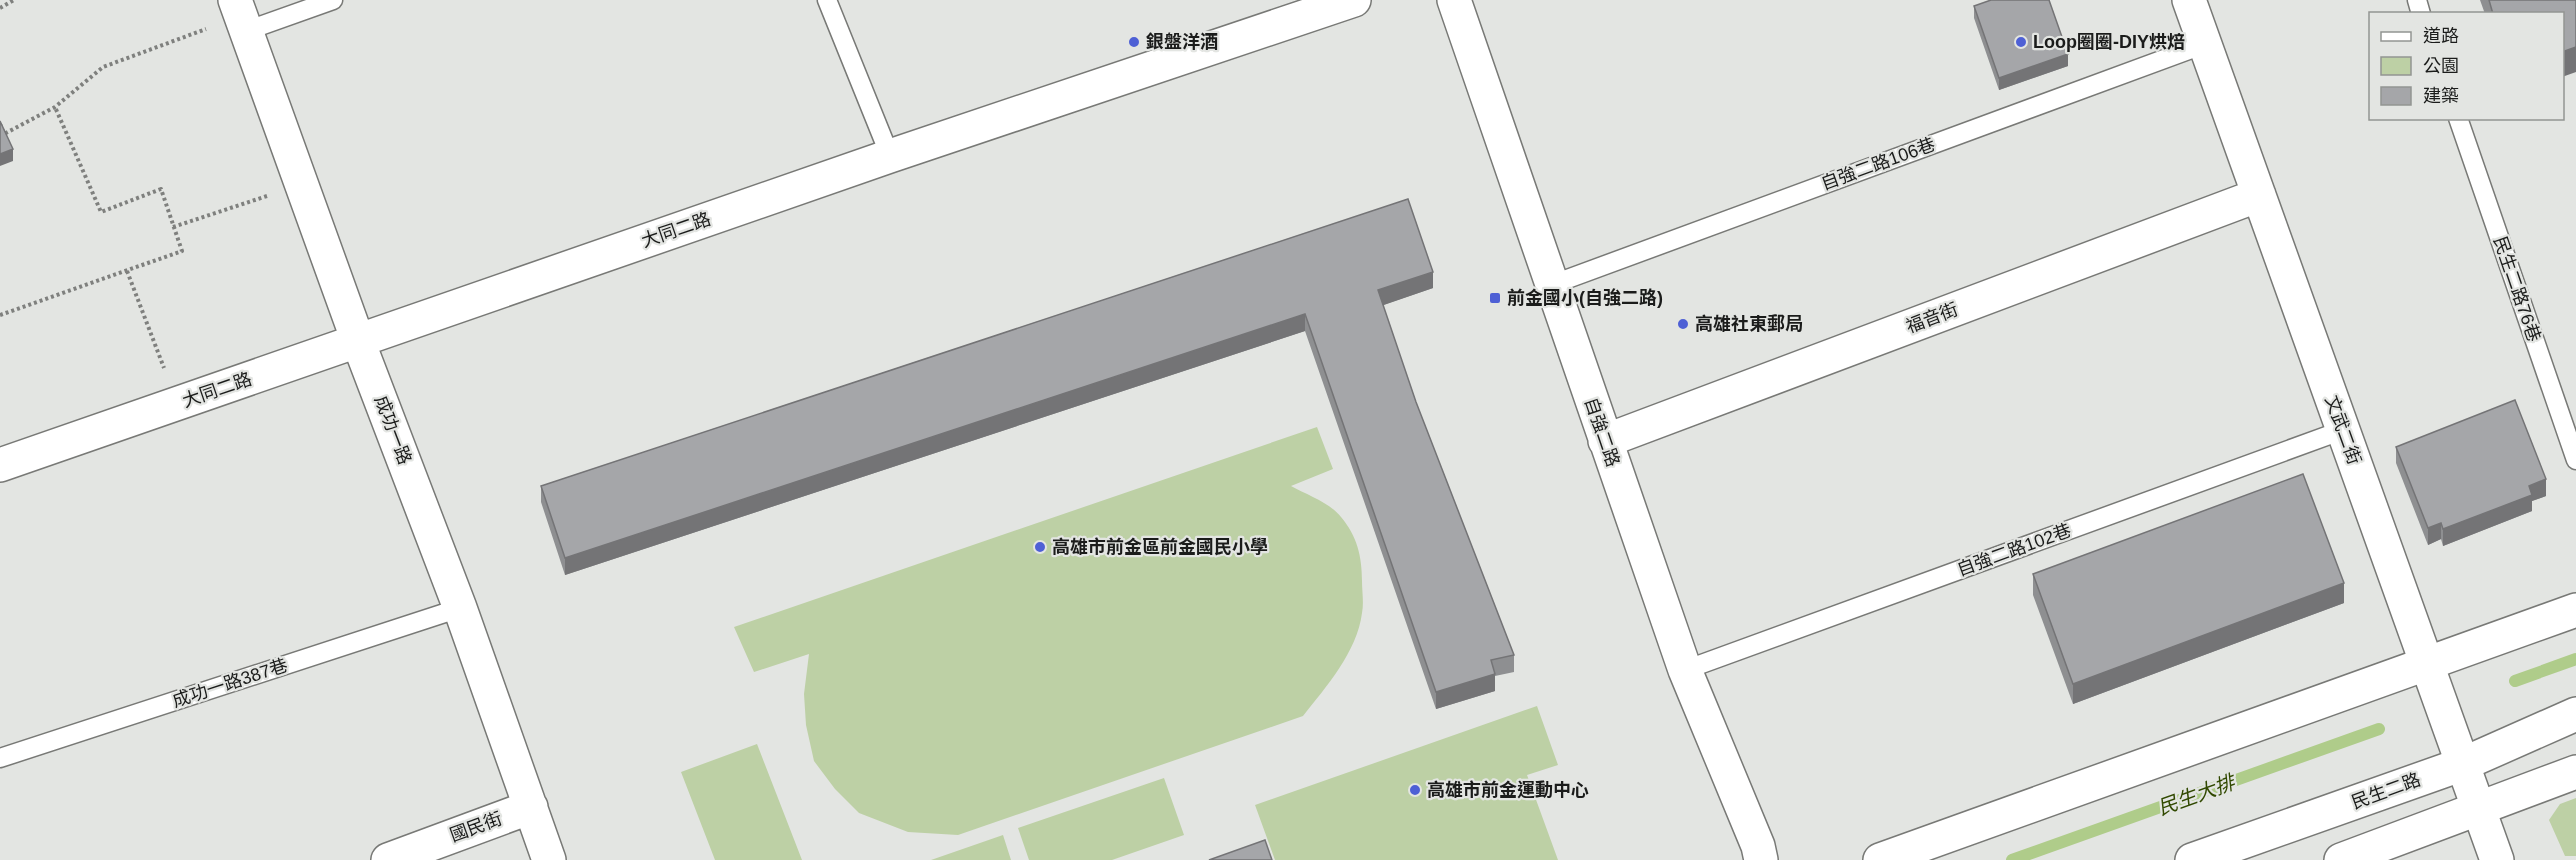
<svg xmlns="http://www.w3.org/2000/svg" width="2576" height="860" viewBox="0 0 2576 860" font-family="Arial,'Noto Sans TC',sans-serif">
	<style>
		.green { fill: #bdd0a5 }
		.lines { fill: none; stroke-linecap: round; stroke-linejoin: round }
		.stream { stroke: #afcc8a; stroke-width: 12 }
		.service-casing { stroke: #787976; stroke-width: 21 }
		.minor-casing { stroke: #787976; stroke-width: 36 }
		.secondary-casing { stroke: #787976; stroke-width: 36 }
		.path { stroke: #7f807e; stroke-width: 4; stroke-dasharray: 3 3; stroke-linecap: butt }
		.service { stroke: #fff; stroke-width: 18 }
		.minor { stroke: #fff; stroke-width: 33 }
		.secondary { stroke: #fff; stroke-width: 33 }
		.wall { fill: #8e8f91 }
		.shaded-wall { fill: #747476 }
		.building { fill: #a5a6a9; stroke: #747476; stroke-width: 1.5 }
		.poi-dot { fill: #4e60d5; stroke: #e3e5e2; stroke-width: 2 }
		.labels { text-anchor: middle; stroke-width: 4.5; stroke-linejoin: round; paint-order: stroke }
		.poi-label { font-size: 18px; font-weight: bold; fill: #1b1c1b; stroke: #e3e5e2; text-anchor: start }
		.street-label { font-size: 18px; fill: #1b1c1b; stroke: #e3e5e2 }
		.water-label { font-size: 20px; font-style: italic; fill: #314900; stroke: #e3e5e2 }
	</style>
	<rect width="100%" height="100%" fill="#e3e5e2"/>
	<path class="green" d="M1317,427l16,42 -42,17c16,9 38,16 50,31 16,19 21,39 21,64 0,10 2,22 0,32 -5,39 -36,74 -59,103l-345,119 -50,-3 -49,-19 -24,-24 -21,-28 -8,-36 -2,-31 5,-40 -55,18 -20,-45z
		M1537,706l21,59 -31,10 31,85h-283l-20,-55z
		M757,744l45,116h-87l-34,-88z
		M1164,778l20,57 -72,25h-83l-11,-32z
		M2576,798v58h-11l-16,-36 11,-16z
		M1003,835l8,25h-80z"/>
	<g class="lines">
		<path class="stream" d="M2515,681l61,-22
			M2012,860l367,-131"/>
		<defs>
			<path id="service" d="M827,0l63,156
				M2417,0l4,14
				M246,31l87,-31
				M2458,118l118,342
				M1551,285l654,-241
				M1685,670l658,-240
				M0,758l460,-150"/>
			<path id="minor" d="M235,0l123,341 102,267 89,252
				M1454,0l231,670 73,176 3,14
				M2189,0l308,860
				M1605,441l654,-246
				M0,465l890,-309 464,-156
				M388,860l143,-53"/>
			<path id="secondary" d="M1880,860l696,-250
				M2192,860l271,-96 113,-50
				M2341,860l235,-88"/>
		</defs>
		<use href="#service" class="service-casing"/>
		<use href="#minor" class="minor-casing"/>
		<use href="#secondary" class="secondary-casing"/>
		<path class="path" d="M0,8l14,-8
			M0,124l4,10 51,-27 48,-40 103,-38
			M173,227l94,-31
			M127,271l37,97
			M0,315l182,-64 -21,-62 -60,23 -46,-105"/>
		<use href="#service" class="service"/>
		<use href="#minor" class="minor"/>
		<use href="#secondary" class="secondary"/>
	</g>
	<path class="wall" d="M2480,0h96l-14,14h-77z
		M1974,6l94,60 -69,24 -25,-72z
		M1408,199l25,89 -50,17 33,97 98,253v17l-19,4v15l-59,18 -131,-378 -740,244 -24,-73v-16z
		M2396,447l150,49 -14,5v10l-89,35 -2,-7 -13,6 -32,-82z
		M2033,574l311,29 -271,101 -40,-109z"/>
	<path class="shaded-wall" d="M2576,47v25l-14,5v-25z
		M2068,54v12l-69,24v-12z
		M13,149v12l-13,5v-12z
		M1433,272v16l-55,19v-17z
		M1305,314v17l-740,244v-17z
		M2546,479v17l-14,5v10l-89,35v-17l86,-43z
		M2441,523v16l-13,6v-17z
		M2344,583v20l-271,101v-20z
		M1495,674v17l-59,18v-17z"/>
	<path class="building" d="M1991,0h58l19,54 -69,24 -25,-72z
		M2489,0h87v47l-14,5v-38h-69z
		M0,121l13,28 -13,5z
		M1408,199l25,73 -55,18 38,112 98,253 -23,5 4,14 -59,18 -131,-378 -740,244 -24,-72z
		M2515,400l31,79 -17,7 3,9 -89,34 -2,-6 -13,5 -32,-81z
		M2303,474l41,109 -271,101 -40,-110z
		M1265,840l7,20h-63z"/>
	<g class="poi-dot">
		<circle cx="1134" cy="42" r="6"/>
		<circle cx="2021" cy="42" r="6"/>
		<rect x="1489" y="292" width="12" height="12" rx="3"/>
		<circle cx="1683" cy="324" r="6"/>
		<circle cx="1040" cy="547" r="6"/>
		<circle cx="1415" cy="790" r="6"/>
	</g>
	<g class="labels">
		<g class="poi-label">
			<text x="1146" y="48">銀盤洋酒</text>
			<text x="2033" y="48">Loop圈圈-DIY烘焙</text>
			<text x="1507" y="304">前金國小(自強二路)</text>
			<text x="1695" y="330">高雄社東郵局</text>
			<text x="1052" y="553">高雄市前金區前金國民小學</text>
			<text x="1427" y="796">高雄市前金運動中心</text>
		</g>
		<g class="street-label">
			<text transform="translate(1878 164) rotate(-20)" y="6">自強二路106巷</text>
			<text transform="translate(676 230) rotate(-19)" y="6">大同二路</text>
			<text transform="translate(2517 289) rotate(71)" y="6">民生二路76巷</text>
			<text transform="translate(1932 318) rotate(-21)" y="6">福音街</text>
			<text transform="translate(217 390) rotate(-19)" y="6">大同二路</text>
			<text transform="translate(393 430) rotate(69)" y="6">成功一路</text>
			<text transform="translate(2343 430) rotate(70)" y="6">文武二街</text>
			<text transform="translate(1602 432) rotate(71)" y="6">自強二路</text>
			<text transform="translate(2014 550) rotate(-20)" y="6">自強二路102巷</text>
			<text transform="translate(230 683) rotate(-18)" y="6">成功一路387巷</text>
			<text transform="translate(2386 791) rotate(-20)" y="6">民生二路</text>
			<text transform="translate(476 827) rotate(-20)" y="6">國民街</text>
		</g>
		<g class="water-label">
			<text transform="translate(2196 795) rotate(-20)" y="7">民生大排</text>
		</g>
	</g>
	<rect x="2369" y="12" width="195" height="108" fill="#e3e5e2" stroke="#939592" stroke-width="1.5"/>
	<rect x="2381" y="32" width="30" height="9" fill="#ffffff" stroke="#939592" stroke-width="1.5"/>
	<text x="2423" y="42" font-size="18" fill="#1b1c1b">道路</text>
	<rect x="2381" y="57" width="30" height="18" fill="#bdd0a5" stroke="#939592" stroke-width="1.5"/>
	<text x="2423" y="72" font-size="18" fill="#1b1c1b">公園</text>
	<rect x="2381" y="87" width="30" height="18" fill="#a5a6a9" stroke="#939592" stroke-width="1.5"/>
	<text x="2423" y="102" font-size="18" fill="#1b1c1b">建築</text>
</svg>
